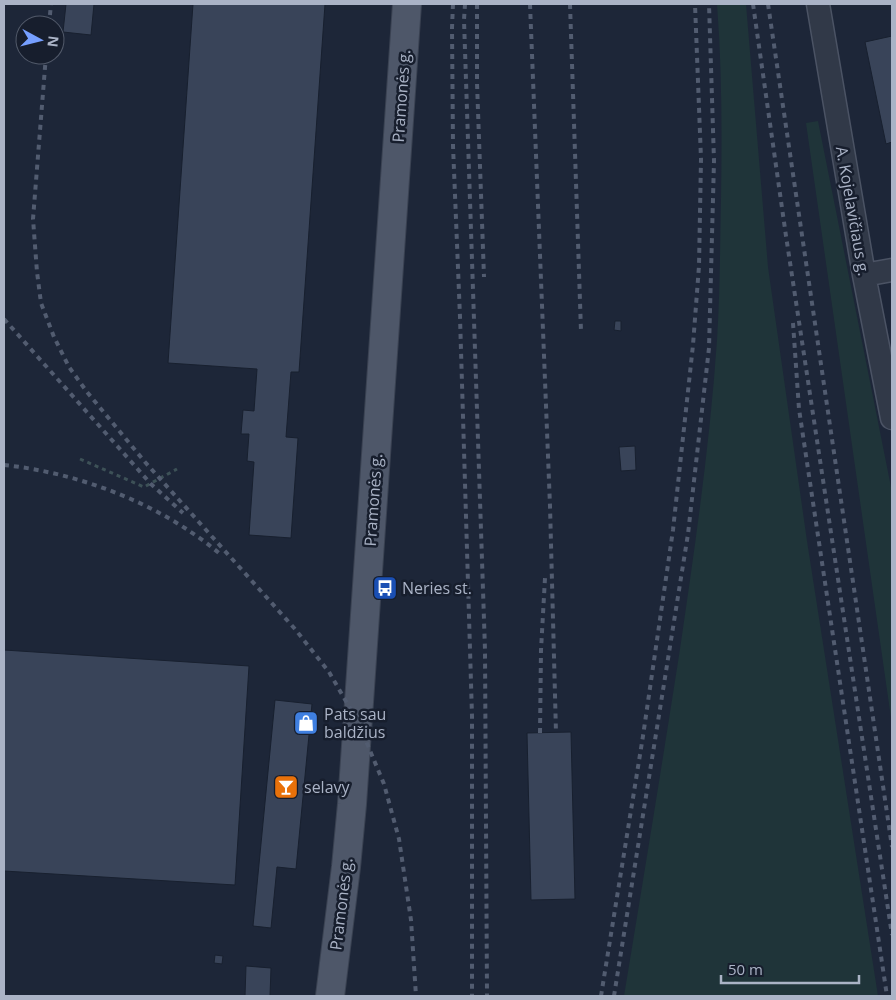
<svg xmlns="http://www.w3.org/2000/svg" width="896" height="1000" viewBox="0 0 896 1000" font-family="'Open Sans',sans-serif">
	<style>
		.green { fill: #1f3439 }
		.building { fill: #394459; stroke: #18202f }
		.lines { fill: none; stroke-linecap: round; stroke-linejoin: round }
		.minor-casing { stroke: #4b5364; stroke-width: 25 }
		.major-casing { stroke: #3a4252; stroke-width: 30 }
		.path { stroke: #3d5157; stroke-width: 3; stroke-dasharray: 4 4; stroke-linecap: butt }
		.minor { stroke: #313948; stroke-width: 22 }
		.major { stroke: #4e5769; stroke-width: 28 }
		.rail { stroke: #525c70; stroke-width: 4; stroke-dasharray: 5 5; stroke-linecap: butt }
		.labels { text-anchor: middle; stroke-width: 5; stroke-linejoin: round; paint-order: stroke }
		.street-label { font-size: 16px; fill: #aab3c6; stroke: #171e2d }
		.poi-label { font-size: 16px; fill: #aab3c6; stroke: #171e2d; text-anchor: start }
	</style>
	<rect width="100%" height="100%" fill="#1d2638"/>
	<path class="green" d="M717,4h29l22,263 39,274 71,455h-254c19,-115 38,-231 56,-347 15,-103 30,-205 37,-309 3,-47 3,-94 4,-141 1,-65 1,-130 -4,-195z
		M818,121l74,371v233l-86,-602z"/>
	<path class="building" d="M66,4h28l-3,31 -28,-3z
		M193,4h132l-26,368h-8l-5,65 12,1 -7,100 -42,-3 5,-73 -7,-1 2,-27h-8l2,-24 11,1 3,-42 -89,-6z
		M892,36v106l-6,2 -21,-102z
		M615,321h6v10l-7,-1z
		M635,446l1,24 -15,1 -2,-24z
		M4,650l245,16 -14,219 -231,-14z
		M275,700l37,4 -16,165 -19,-2 -6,61 -18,-2z
		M571,732l4,167 -44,1 -4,-167z
		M215,955l8,1 -1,8 -8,-1z
		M246,966l25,2 -1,28h-25z"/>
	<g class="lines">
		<defs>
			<path id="minor" d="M818,4l46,271 28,143
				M864,275l28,-5"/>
			<path id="major" d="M330,996l16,-129 6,-63 55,-800"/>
		</defs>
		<use href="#minor" class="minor-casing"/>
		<use href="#major" class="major-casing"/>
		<path class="path" d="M80,459l64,28 33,-18"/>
		<use href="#minor" class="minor"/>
		<use href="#major" class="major"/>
		<path class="rail" d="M453,4l-1,24 1,118 7,171 12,399v280
			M465,4l-1,16 21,630 2,346
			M477,4v79l7,194
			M530,4l20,502 6,227
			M570,4l11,327
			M753,4l33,232 106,699
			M768,4l124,843
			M49,25l2,-21
			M46,55l-13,164 4,53 4,31 13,34 15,30 18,25 58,70 150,167 34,43 29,50 26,62 15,55 12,81 5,76
			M4,319l147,165 32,29
			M793,323l6,86 88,587
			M4,465c76,8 157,39 216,89
			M540,733l1,-83 4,-72
			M601,996l42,-260 30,-206 20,-185 6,-79 2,-107 -6,-155
			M614,996l74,-462 21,-186 5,-187 -5,-157"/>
	</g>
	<defs>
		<symbol id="bus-square" viewBox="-11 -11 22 22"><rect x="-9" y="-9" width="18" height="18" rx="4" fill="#1a4fb4" stroke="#171e2d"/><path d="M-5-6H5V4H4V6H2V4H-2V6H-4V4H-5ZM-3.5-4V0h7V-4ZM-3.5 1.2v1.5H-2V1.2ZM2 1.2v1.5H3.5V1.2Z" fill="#fff"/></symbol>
		<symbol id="shop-square" viewBox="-11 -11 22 22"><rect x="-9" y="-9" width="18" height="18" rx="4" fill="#3f7fe0" stroke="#171e2d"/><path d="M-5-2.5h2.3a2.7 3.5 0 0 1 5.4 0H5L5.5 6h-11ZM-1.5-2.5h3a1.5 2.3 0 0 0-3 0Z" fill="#fff"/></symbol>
		<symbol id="bar-square" viewBox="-11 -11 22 22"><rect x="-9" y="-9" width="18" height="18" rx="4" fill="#e8710a" stroke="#171e2d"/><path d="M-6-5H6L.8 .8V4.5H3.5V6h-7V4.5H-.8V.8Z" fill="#fff"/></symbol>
	</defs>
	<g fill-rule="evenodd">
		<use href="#bus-square" x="371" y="574" width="28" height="28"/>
		<use href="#shop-square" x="292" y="709" width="28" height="28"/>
		<use href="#bar-square" x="272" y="773" width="28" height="28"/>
	</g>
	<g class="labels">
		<g class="street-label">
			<text transform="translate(401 96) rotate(-86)" y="6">Pramonės g.</text>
			<text transform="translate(853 211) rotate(80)" y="6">A. Kojelavičiaus g.</text>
			<text transform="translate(373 500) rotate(-86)" y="6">Pramonės g.</text>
			<text transform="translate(341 904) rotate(-83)" y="6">Pramonės g.</text>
		</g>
		<g class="poi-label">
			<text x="402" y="594">Neries st.</text>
			<text x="324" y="720">Pats sau<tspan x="324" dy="18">baldžius</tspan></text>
			<text x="304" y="793">selavy</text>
		</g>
	</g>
	<rect width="896" height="1000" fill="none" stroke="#aab3c6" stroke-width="10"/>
	<g transform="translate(40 40) rotate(97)"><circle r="24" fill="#171e2d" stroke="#525a6a"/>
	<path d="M0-4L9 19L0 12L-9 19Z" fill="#769fff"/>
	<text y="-8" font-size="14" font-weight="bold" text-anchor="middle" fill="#aab3c6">N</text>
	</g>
	<path d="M721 975v8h138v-8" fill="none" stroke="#aab3c6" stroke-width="2.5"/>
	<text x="728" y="975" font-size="15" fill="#aab3c6" stroke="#171e2d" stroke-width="4" paint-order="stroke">50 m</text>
</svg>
